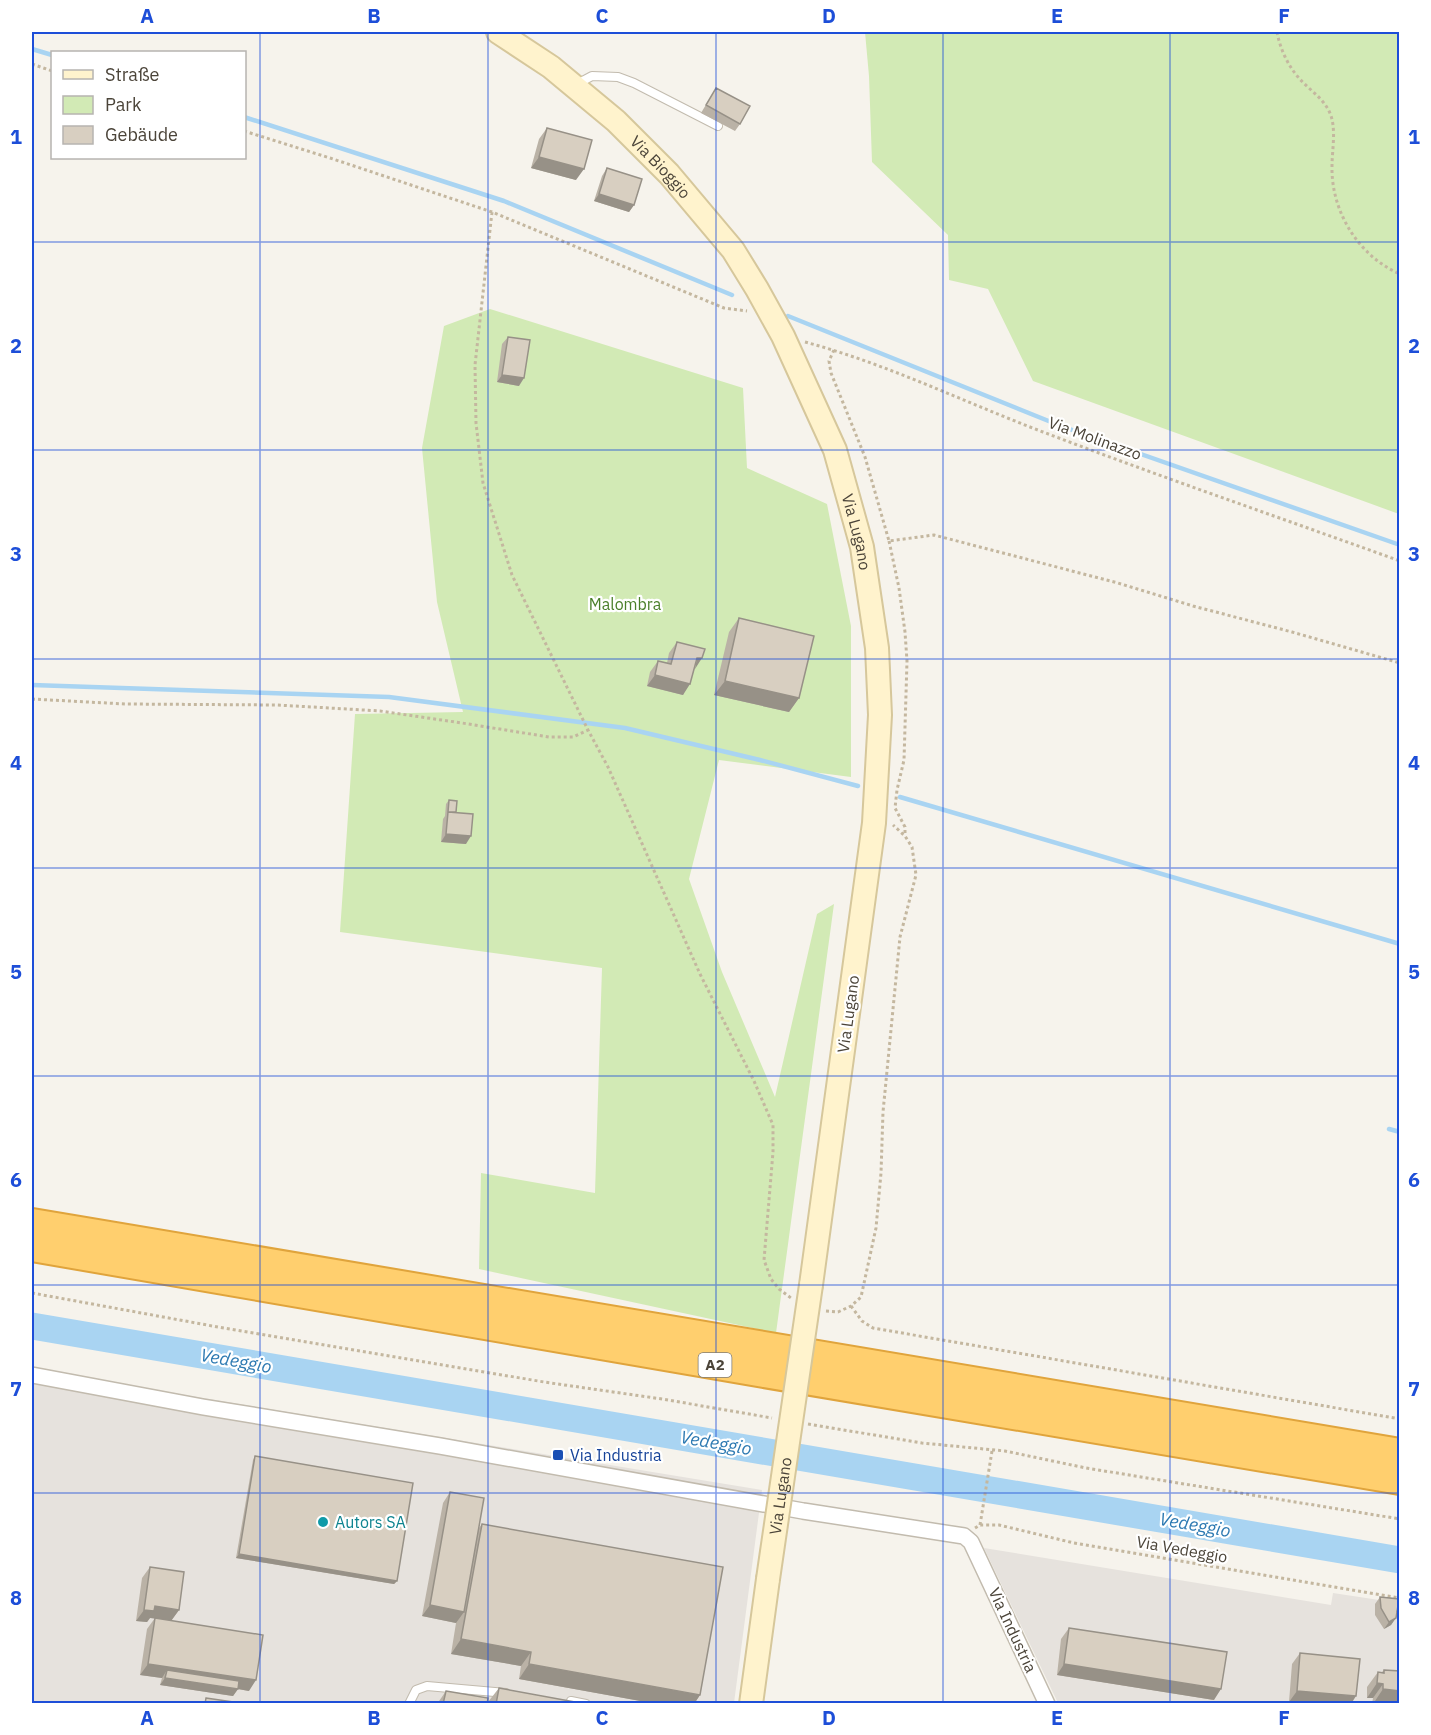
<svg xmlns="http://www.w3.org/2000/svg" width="1431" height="1735" viewBox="0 0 1431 1735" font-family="'IBM Plex Sans',sans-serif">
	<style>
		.industrial { fill: #e6e2dd }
		.green { fill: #d2eab5 }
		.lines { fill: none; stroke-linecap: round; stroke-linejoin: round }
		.stream { stroke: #a9d4f2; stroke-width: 4.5 }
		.river { stroke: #a9d4f2; stroke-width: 27 }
		.lane-casing { stroke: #c2bbae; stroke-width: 10 }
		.street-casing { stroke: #c2bbae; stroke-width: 18 }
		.secondary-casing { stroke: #d6c79b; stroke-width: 26 }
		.highway-casing { stroke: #e0a43c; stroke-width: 32 }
		.path { stroke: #c4b79f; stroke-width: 3; stroke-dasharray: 3 3; stroke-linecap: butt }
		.lane { stroke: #fff; stroke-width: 8 }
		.street { stroke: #fff; stroke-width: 15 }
		.secondary { stroke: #fff3cd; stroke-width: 22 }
		.highway { stroke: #ffcf6e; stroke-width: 28 }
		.secondary-bridge-casing { stroke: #d6c79b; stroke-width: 26; stroke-linecap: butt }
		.secondary-bridge { stroke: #fff3cd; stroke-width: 22 }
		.wall { fill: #bab2a6 }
		.shaded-wall { fill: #979187 }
		.building { fill: #d8cfc1; stroke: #979187; stroke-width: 1.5 }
		.grid { fill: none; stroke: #1d4ed8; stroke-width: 1.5; stroke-opacity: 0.55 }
		.transit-dot { fill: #1a4fb4; stroke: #fff; stroke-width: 2 }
		.culture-dot { fill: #0f9aa8; stroke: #fff; stroke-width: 2 }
		.labels { text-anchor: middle; stroke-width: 4.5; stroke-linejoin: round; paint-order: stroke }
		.shield { fill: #fff; stroke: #817c74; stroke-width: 1.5 }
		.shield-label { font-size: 15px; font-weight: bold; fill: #4b4439 }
		.street-label { font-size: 16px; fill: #4b4439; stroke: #fff }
		.park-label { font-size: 16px; fill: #4a7f2a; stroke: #fff }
		.transit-label { font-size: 16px; fill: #164399; stroke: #fff; text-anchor: start }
		.culture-label { font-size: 16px; fill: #0d838f; stroke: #fff; text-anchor: start }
		.water-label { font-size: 18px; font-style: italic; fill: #2e7ab2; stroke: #fff }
		.neatline { fill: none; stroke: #1d4ed8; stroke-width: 2 }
		.grid-label { font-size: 20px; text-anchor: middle; font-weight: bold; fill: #1d4ed8 }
	</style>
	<rect width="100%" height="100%" fill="#f6f3ec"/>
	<path class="industrial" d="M32,1370l730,120 -28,213h-702z
		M984,1548l347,57 2,-12 66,10v100h-341z"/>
	<path class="green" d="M865,32h534v482l-366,-133 -45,-92 -39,-9 -1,-45 -76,-73 -3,-86z
		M490,309l253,79 4,80 80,36 24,122v151l-132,-17 -30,119 33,93 53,125 42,-183 17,-10 -58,429 -297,-64 2,-96 114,20 7,-225 -262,-36 15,-218 108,-2 -26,-110 -15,-154 22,-122z"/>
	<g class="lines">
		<path class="stream" d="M32,49l20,6
			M244,117l260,84 228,94
			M788,316l273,110 339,119
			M32,685l357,12 236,31 135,32 98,26
			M900,797l500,147
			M1389,1129l11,3"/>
		<path class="river" d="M32,1326l1368,234"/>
		<defs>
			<path id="lane" d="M577,84l15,-8 26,1 16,6 84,43
				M571,1701l15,3
				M409,1704l7,-14 11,-4 79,7"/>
			<path id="street" d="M32,1375l171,32 237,39 363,65 161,25 7,6 76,162"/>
			<g id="secondary">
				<path id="s1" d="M498,32l53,35 65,54 53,53 64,76 24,39 26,47 52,114 27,97 15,101 3,67 -6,108 -63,462"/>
				<path d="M751,1704l17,-125"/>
			</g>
			<path id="highway" d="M32,1223l1368,230
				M32,1247l732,126 636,107"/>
		</defs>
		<use href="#lane" class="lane-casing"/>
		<use href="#street" class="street-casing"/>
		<use href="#secondary" class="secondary-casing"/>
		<use href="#highway" class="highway-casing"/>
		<path class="path" d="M1277,32c3,16 10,32 21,45 10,12 24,20 31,34 8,16 3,38 3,55 -1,45 26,90 68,108
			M32,64l20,7
			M244,131l86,27 162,54 232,96 23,3
			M492,212l-17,153 1,58 7,60 29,92 76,155 20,37 92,207 54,107 19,44v27l-9,108 7,19 8,10 12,9
			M805,342c82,22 159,60 238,90 118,45 238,86 357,129
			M834,350l-5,11 2,12 34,84 24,84 45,-6 184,48 75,23 99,26 108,31
			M889,541l10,47 6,44 2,29 -3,99 -7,30 -2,18 10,19v9
			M32,699l93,5 152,1 70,4 33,2 82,12 87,14h24l15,-7
			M32,1293l186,34 326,55 118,17 110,19
			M851,1306l11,15 11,7 527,91
			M826,1311l12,1 13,-6 10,-9 15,-69 5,-55 2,-61 17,-175 16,-62 -4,-28 -7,-11 -12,-11
			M808,1424l114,19 83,8 81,17 314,51
			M980,1525l12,-74
			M975,1528l5,-3h19l75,18 326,55"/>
		<use href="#lane" class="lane"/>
		<use href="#street" class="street"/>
		<use href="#secondary" class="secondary"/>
		<use href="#highway" class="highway"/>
		<defs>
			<g id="secondary-bridge">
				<path id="s2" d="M768,1579l43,-294"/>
			</g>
		</defs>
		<use href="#secondary-bridge" class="secondary-bridge-casing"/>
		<use href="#secondary-bridge" class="secondary-bridge"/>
	</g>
	<path class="wall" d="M716,88l24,36 -5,7 -34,-18z
		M547,128l29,52 -45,-12 8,-29z
		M607,168l27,37 -5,7 -35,-11 8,-25z
		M508,337l11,49 -22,-4 5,-38z
		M739,618l60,80 -10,14 -75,-17 15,-63z
		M677,642l17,27 -11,26 -36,-9 3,-14 8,-11 9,2 2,-10z
		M449,800l7,12 10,32 -25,-2 2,-23 2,-3 1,-12z
		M255,1456l142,125 -3,3 -158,-26 17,-98z
		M450,1492l29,36 3,-4 218,171 -6,9h-37l-138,-25 2,-13 -70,-12 5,-31 -34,-7 21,-113z
		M150,1567l29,43 -8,11 78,70 -11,-2 -5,7 -73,-11 2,-7 -22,-3 7,-46 8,-11h-5l-3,4 -11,-1 6,-43z
		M1380,1597l20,7v12l-3,-1 -6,10 -7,4 -9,-14v-11z
		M1069,1628l145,72 -157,-25 4,-36z
		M1300,1653l51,51h-45l-17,-2 3,-38z
		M1384,1670l16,34h-28l1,-6h-6v-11l11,-15h4z
		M499,1688l-3,16h-8v-2z
		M446,1691l41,13h-50z"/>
	<path class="shaded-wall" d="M539,157l45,12 -8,11 -45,-12z
		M599,194l35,11 -5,7 -35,-11z
		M502,375l22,3 -5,8 -22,-4z
		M697,658h5l-7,11z
		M655,675l35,9 -7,11 -36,-9z
		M725,681l74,17 -10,14 -75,-17z
		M446,834l25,2 -5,8 -25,-2z
		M239,1554l158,27 -3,3 -158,-26z
		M430,1605l34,7 -8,11 -34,-7z
		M155,1606l24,4 -8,11 -21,-3 -3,4 -11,-1 8,-11z
		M1396,1618l-5,7 -7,4 5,-7z
		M461,1639l70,13 -10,14 -70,-12z
		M148,1664l108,16 -7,11 -11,-2 -5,7 -73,-11 5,-7 2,-8 -5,8 -22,-3z
		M529,1664l171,31 -6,9h-37l-138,-25z
		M1064,1664l157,25 -7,11 -157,-25z
		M1377,1683l6,1 -10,14h-6z
		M1383,1689l17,2v13h-27z
		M1297,1691l59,5 -5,8h-45l-17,-2z"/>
	<path class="building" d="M716,88l34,18 -10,18 -34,-19z
		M547,128l45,12 -8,29 -45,-12z
		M607,168l35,11 -8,26 -35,-11z
		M508,337l22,3 -6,38 -22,-3z
		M739,618l75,18 -15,62 -74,-17z
		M677,642l28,7 -3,9h-5l-7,26 -35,-9 3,-14 13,3z
		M449,800l8,1 -1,11h-8z
		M448,812l25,2 -2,22 -25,-2z
		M255,1456l158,27 -16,98 -158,-27z
		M450,1492l34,6 -20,114 -34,-7z
		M482,1524l241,43 -23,128 -171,-31 2,-12 -70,-13z
		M150,1567l34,5 -5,38 -24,-4 -1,5 -10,-1z
		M1380,1597l19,2 -3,19 -7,4 -8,-14z
		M1399,1603l1,1v7h-3z
		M155,1618l108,17 -7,45 -108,-16z
		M1069,1628l158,24 -6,37 -157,-25z
		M1300,1653l60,6 -4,37 -59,-5z
		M167,1670l72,11 -1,8 -73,-11z
		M1384,1670l16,1v20l-17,-2v-5l-6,-1 1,-11 6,1z
		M499,1688l87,16h-90z
		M446,1691l42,7 -1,6h-44z
		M206,1698l41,6h-42z"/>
	<path class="grid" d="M260,32v1672M488,32v1672M716,32v1672M943,32v1672M1170,32v1672M32,242h1368M32,450h1368M32,659h1368M32,868h1368M32,1076h1368M32,1285h1368M32,1493h1368"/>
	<rect class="transit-dot" x="552" y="1449" width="12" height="12" rx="3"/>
	<circle class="culture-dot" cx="323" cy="1522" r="6"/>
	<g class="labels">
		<rect class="shield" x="698.5" y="1353" width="33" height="24" rx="4.5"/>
		<g class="shield-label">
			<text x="715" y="1370">A2</text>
		</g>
		<g class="street-label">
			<text dy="6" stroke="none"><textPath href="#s1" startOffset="212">Via Bioggio</textPath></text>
			<text transform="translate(1095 438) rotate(20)" y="6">Via Molinazzo</text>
			<text dy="6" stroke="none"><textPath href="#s1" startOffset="632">Via Lugano</textPath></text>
			<text transform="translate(848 1014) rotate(-82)" y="6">Via Lugano</text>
			<text dy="6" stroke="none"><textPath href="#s2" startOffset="84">Via Lugano</textPath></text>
			<text transform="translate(1182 1549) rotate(10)" y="6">Via Vedeggio</text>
			<text transform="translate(1013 1630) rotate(65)" y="6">Via Industria</text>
		</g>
		<g class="park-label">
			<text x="625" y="610">Malombra</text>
		</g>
		<g class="transit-label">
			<text x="570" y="1461">Via Industria</text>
		</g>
		<g class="culture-label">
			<text x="335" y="1528">Autors SA</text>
		</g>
		<g class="water-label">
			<text transform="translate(236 1361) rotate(10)" y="6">Vedeggio</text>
			<text transform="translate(716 1443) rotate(10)" y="6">Vedeggio</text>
			<text transform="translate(1195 1525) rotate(10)" y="6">Vedeggio</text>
		</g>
	</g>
	<rect width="1431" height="1735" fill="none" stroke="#ffffff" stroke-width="66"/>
	<rect x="51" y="51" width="195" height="108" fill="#ffffff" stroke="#b7b4b0" stroke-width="1.5"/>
	<rect x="63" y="70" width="30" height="9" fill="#fff3cd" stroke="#b7b4b0" stroke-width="1.5"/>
	<text x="105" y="81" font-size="18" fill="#4b4439">Straße</text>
	<rect x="63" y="96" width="30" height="18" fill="#d2eab5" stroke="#b7b4b0" stroke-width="1.5"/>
	<text x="105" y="111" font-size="18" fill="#4b4439">Park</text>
	<rect x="63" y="126" width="30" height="18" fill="#d8cfc1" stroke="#b7b4b0" stroke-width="1.5"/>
	<text x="105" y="141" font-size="18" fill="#4b4439">Gebäude</text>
	<rect x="33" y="33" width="1365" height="1669" class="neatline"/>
	<g class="grid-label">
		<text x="147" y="23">A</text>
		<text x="374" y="23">B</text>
		<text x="602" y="23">C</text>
		<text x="829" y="23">D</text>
		<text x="1057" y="23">E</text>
		<text x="1284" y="23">F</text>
		<text x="16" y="144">1</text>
		<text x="1414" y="144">1</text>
		<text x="16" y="353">2</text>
		<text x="1414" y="353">2</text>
		<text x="16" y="561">3</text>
		<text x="1414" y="561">3</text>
		<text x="16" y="770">4</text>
		<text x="1414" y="770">4</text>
		<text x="16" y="979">5</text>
		<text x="1414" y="979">5</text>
		<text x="16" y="1187">6</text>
		<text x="1414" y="1187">6</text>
		<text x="16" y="1396">7</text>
		<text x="1414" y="1396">7</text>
		<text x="16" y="1605">8</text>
		<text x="1414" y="1605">8</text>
		<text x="147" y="1725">A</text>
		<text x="374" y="1725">B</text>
		<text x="602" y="1725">C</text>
		<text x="829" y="1725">D</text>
		<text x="1057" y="1725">E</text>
		<text x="1284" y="1725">F</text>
	</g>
</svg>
